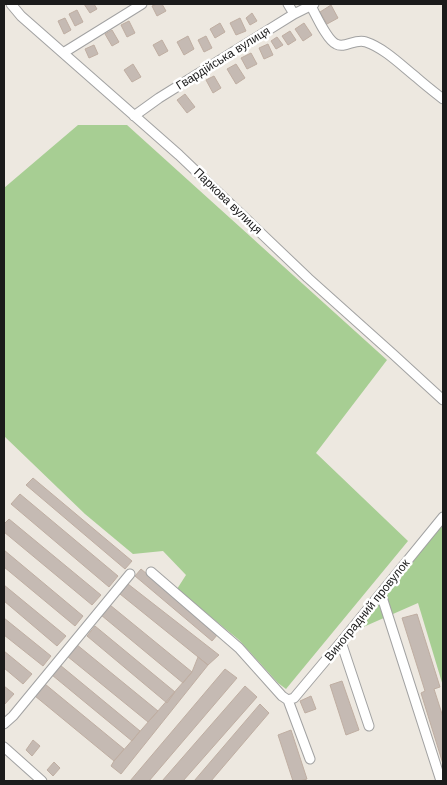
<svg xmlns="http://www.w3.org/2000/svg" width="447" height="785" viewBox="0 0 447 785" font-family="Helvetica,sans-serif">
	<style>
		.forest { fill: #a7ce93 }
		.building { fill: #c5bab3; stroke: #bfaea2 }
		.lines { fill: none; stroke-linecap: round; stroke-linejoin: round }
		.minor-casing { stroke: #a2a2a2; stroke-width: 11 }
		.minor { stroke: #fff; stroke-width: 9 }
		.labels { text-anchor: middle; stroke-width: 5; stroke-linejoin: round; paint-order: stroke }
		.street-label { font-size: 12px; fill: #1b1b1b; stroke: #fff }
	</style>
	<rect width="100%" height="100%" fill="#ede8e0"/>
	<path class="forest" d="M78,125h49l260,235 -71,93 92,88 -122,148 -8,-6 -39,-43 -62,-51 9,-14 -23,-24 -30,3 -48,-40 -81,-78v-248z
		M443,523v163l-25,-83 -57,25 18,-26z"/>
	<path class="building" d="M84,4h10l3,5 -7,4z
		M157,4h5l4,7 -9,5 -5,-10z
		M331,5l7,13 -11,6 -7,-12z
		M77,10l6,12 -8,4 -6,-12z
		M252,13l5,8 -7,4 -4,-7z
		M65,18l6,12 -7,4 -6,-13z
		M240,18l6,13 -10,4 -6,-12z
		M129,21l6,12 -8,4 -6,-12z
		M220,23l5,9 -10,6 -5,-9z
		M304,23l8,12 -9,6 -8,-12z
		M112,30l7,12 -7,4 -7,-12z
		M290,31l6,9 -8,5 -6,-9z
		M188,36l6,13 -10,6 -7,-13z
		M206,36l6,12 -8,4 -6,-12z
		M277,37l6,8 -7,4 -5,-8z
		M162,40l6,11 -9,5 -6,-11z
		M268,44l5,11 -9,4 -5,-11z
		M94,45l4,9 -9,4 -4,-9z
		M251,53l6,11 -10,5 -6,-11z
		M133,64l8,13 -9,5 -8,-12z
		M236,64l9,14 -9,6 -9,-15z
		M214,76l7,12 -8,5 -7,-13z
		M185,94l10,13 -8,6 -10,-13z
		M33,478l99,83 -7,8 -99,-84z
		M20,494l98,82 -9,11 -98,-83z
		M9,519l92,76 -9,10 -88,-73v-8z
		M4,550l79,66 -8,10 -71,-59z
		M141,569l77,65 -6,7 -77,-65z
		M128,584l91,71 -11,10 -88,-71z
		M4,585l62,51 -9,10 -53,-45z
		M110,605l82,67 -9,11 -82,-68z
		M417,614l23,73 -6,2 9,28v47l-22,-71 4,-2 -23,-73z
		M4,618l47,38 -8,10 -39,-31z
		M95,626l80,66 -8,11 -80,-67z
		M76,644l82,67 -10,11 -81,-66z
		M4,651l28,23 -9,10 -19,-16z
		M198,657l10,8 -87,109 -10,-8 3,-5 78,-89z
		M60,665l80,66 -8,10 -80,-66z
		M225,669l12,9 -88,103h-19z
		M342,681l17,49 -13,5 -16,-50z
		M45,684l79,65 -10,12 -79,-65z
		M4,686l10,8 -10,11z
		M245,686l12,11 -74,84h-21z
		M311,696l5,13 -11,4 -5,-12z
		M260,704l9,9 -58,68h-17z
		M291,730l16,49 -7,2h-7l-15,-46z
		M33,740l7,6 -8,10 -6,-6z
		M54,762l6,6 -7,8 -6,-6z"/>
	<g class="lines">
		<defs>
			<path id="minor" d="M11,4l10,12 158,139 129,123 86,77 49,45
				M288,4l6,10
				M311,6c5,9 16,34 25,38 9,5 19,-6 30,-2 18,6 35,23 50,35 9,8 18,15 27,22
				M63,53l79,-49
				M134,116l25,-18 135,-84 20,-10
				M151,572l88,76 43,48 6,4 22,59
				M381,594l60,187
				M341,642l28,84
				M288,700l6,-2 47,-56 102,-125
				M4,724l9,-8 117,-142
				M4,747l38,34"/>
		</defs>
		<use href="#minor" class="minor-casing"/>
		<use href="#minor" class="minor"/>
	</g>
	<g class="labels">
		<g class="street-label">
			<text transform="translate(223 58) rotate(-32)" y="4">Гвардійська вулиця</text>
			<text transform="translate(228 201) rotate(44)" y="4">Паркова вулиця</text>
			<text transform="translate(367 610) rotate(-51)" y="4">Виноградний провулок</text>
		</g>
	</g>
	<rect width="447" height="785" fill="none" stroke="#1b1b1b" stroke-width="10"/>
</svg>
